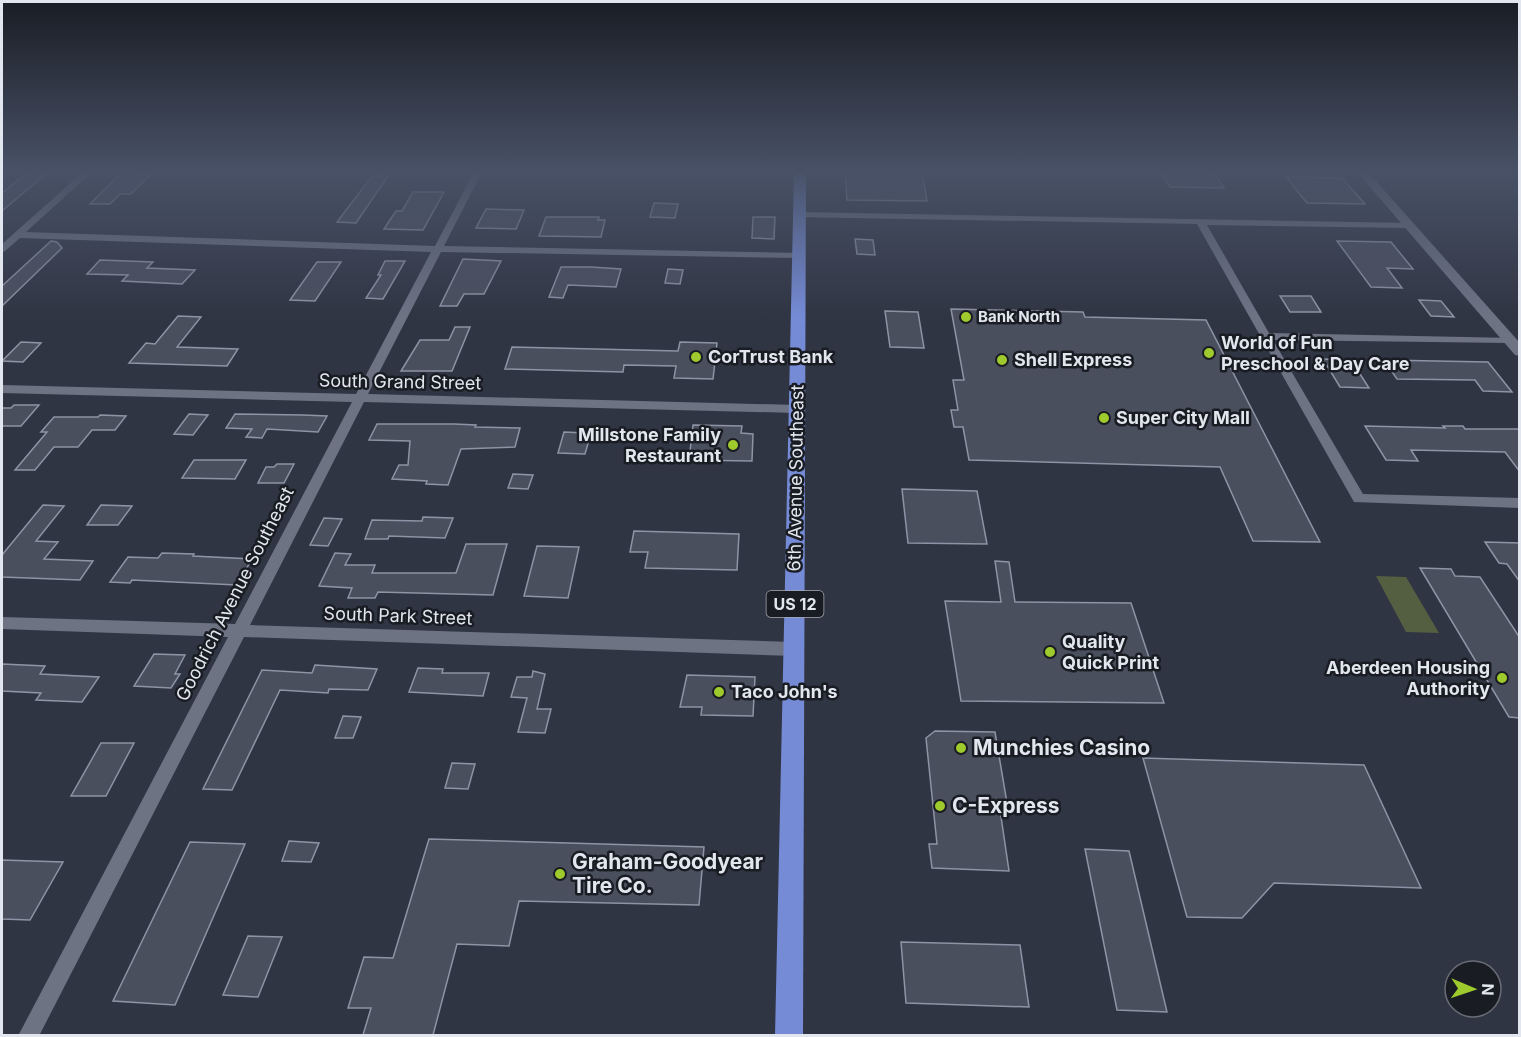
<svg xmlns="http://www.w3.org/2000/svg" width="1521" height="1037" viewBox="0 0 1521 1037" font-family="Inter,sans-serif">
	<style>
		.green { fill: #545f42 }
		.building { fill: #4a4f5e; stroke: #8e94a5; stroke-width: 1.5 }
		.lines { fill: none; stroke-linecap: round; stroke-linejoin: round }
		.minor { fill: #6e7384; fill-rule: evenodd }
		.tertiary { fill: #6e7384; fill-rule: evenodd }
		.trunk { fill: #758bd6; fill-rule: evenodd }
		.poi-dot { fill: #9fca2d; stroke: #1a1c23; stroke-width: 2 }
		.labels { text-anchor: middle; stroke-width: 5; stroke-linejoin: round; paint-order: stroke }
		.far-poi-label { font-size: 15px; font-weight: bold; fill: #e2e6ef; stroke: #1a1c23; text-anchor: start }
		.shield { fill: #1a1c23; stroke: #a6a9b2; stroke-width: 1.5 }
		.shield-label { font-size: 16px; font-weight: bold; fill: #e2e6ef }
		.poi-label { font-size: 18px; font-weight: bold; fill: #e2e6ef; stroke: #1a1c23; text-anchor: start }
		.street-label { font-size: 18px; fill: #e2e6ef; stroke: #1a1c23 }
		.near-poi-label { font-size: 21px; font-weight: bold; fill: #e2e6ef; stroke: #1a1c23; text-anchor: start }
	</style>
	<rect width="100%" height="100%" fill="#303543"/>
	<path class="green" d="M1376,576l30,1 33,56 -33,-1z"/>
	<path class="building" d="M28,172h20l-46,39v-18z
		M122,172l30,1 -21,21h-11l-10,10h-20z
		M845,172h77l5,29 -80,-1z
		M1161,172h53l10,16 -54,-1z
		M372,176h16l-32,47 -19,-1z
		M1286,177l56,1 23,26 -58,-1z
		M413,192h31l-21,38 -39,-1 12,-18h6z
		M654,203l24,1 -3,14 -25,-1z
		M486,209l38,1 -8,19 -40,-1z
		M546,217h53l-1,3h7l-4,17 -62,-1z
		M753,217h22l-1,22 -22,-1z
		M855,239l18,1 2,15 -18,-1z
		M51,241l6,1 5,6 -60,58v-20z
		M1337,241l54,1 22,27 -26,-1 15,20 -31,-1z
		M463,259l38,2 -17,33h-20l-7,12h-17z
		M100,260l53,2 -6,6 48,2 -13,14 -60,-3 6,-6 -41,-1z
		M385,261h20l-22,38 -17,-1 15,-23h-3z
		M317,262h24l-26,39 -25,-1z
		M561,267h30l30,2 -5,18 -48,-2 -5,13 -14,-1z
		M668,269l15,1 -3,14 -15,-1z
		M1280,296h31l10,16h-31z
		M1419,300l22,1 13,16 -23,-1z
		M951,309l132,3 2,5 121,3 114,222 -67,-1 -33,-74 -251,-7 -6,-33h-9l-3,-17h7l-5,-30h11z
		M885,311l33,1 6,36 -34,-1z
		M178,316l23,1 -24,30 61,2 -11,17 -98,-3 17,-20 9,1z
		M455,327h15l-18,44h-51l19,-31h29z
		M21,342l20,1 -18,19 -21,-1z
		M680,342l37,1 -4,36 -39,-1 2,-12 -52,-1 -1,7 -118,-3 7,-22 166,4z
		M1323,359l28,1 18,28 -29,-1z
		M1384,360l104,2 24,30 -29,-1 -8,-11 -78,-1z
		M14,405h25l-18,21h-19v-18h9z
		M189,414l19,1 -15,20 -19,-1z
		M235,414l68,1 24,1 -9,16 -51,-3 -5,9 -16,-1 6,-8 -26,-1z
		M100,415l26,1 -11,14h-23l-14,17h-24l-19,23h-20l32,-38h-6l13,-15h44z
		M377,424h77l22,1 -1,2 45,1 -5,19 -54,2 -13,36 -22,-1 1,-3 -35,-2 7,-14h9l2,-24 -41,-1z
		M693,425l49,1 -1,7 12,1 -1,27 -63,-1z
		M1365,426l80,2 -2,-2h20l2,3h55v43l-15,-20 -94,-2 7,11 -32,-1z
		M564,432l21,1 -1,7h5l-4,14 -27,-1z
		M194,460h52l-11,19 -53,-1z
		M277,464h17l-10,19h-26l8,-16h8z
		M513,474l20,1 -5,14 -20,-1z
		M902,489l75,2 10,53 -79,-1z
		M43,505l21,1 -28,35 22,1 -14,17 49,2 -13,19 -78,-3v-22z
		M101,505l31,1 -14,19h-31z
		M423,517l30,1 -8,20 -56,-2 -1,3h-23l7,-19 50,1z
		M324,518l18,1 -14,27 -18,-1z
		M634,531l105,3 -2,36 -92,-2 3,-16h-18z
		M1485,542l35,1v39l-13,-18 -8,-1z
		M466,544h41l-14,51 -115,-3 -3,6h-27l4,-10 -33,-2 16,-33 16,1 -6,11h30l-3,8h84z
		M537,546l42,1 -11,51 -44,-2z
		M162,553l32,1 -1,2 59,3 -15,26 -105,-5 -2,3 -20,-1 18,-25 30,1z
		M995,561l14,1 6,40 116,1 33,100 -203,-2 -16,-100 56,1z
		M1420,568l31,1 4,7 25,1 40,61v80l-11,-1z
		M154,654l31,1 -10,19h5l-9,14 -37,-2z
		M2,664l43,2 -5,8 59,3 -17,25 -46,-2 5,-7 -39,-2z
		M315,665l62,4 -9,21 -39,-1 -1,4 -48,-3 -48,100 -29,-1 59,-119 50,3z
		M418,668l25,1 -1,4h47l-6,23 -74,-4z
		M533,671l12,3 -8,35h14l-6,24 -27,-1 9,-34 -16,-1 6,-20h15z
		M687,675l68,2 -2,39 -52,-1 1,-8h-22z
		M343,716l18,1 -8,21h-18z
		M935,731l60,1 12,71h-8l10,68 -77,-3 -3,-24h8l-11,-106z
		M101,743h33l-28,53h-35z
		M1143,758l221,7 57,123 -147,-5 -32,35 -55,-1z
		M452,763l23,1 -7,25 -23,-1z
		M429,839l275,8 -5,58 -180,-4 -10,45 -52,-2 -24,91h-70l8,-27h-23l16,-51 29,1z
		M289,841l30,2 -8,19 -29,-1z
		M190,842l55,2 -70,161 -62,-4z
		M1085,849l44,2 38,161 -50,-2z
		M2,860l61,2 -33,58 -28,-1z
		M248,936l34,1 -24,60 -35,-2z
		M901,942l119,3 9,62 -123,-4z"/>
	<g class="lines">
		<path class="minor" d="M83,172h9l-66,60 409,14 39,-74h8l-38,74 358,7v4l-3,1 -358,-6 -73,142 429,11 6,4 -6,4 -433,-11 -114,223 544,17 5,2 3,5 -3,5 -5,2 -550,-19 -205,399h-21l210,-399 -226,-8v-12l233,7 117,-222 -350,-9v-8l354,9 75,-142 -411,-14 -15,13 -3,1v-8z
			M799,212l613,11v4l-3,1 -202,-3 62,108 244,5v4l-4,1 -236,-3 90,154 157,4v10l-166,-6 -157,-278 -401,-7 -2,-2z"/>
		<path class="tertiary" d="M1357,172h11l152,171v13l-5,-1z"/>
		<path class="trunk" d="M794,172h12l-3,864h-28z"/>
	</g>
	<linearGradient id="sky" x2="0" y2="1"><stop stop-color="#1a1d25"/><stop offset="0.54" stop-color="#485166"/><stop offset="1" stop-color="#485166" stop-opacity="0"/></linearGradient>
	<rect width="1521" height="317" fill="url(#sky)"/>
	<g class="poi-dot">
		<circle cx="966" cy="317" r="6"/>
		<circle cx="1209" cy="353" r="6"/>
		<circle cx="696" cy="357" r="6"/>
		<circle cx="1002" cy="360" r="6"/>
		<circle cx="1104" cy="418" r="6"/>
		<circle cx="733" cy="445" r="6"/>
		<circle cx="1050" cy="652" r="6"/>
		<circle cx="1502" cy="678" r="6"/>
		<circle cx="719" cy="692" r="6"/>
		<circle cx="961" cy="748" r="6"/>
		<circle cx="940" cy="806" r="6"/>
		<circle cx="560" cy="874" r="6"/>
	</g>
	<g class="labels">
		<g class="far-poi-label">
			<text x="978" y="322">Bank North</text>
		</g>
		<rect class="shield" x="766.5" y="591" width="57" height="26" rx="4.5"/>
		<g class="shield-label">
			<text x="795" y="610">US 12</text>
		</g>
		<g class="poi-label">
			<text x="1221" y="349">World of Fun<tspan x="1221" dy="21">Preschool &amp; Day Care</tspan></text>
			<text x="708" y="363">CorTrust Bank</text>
			<text x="1014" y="366">Shell Express</text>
			<text x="1116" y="424">Super City Mall</text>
			<text x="721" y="441" text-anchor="end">Millstone Family<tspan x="721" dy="21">Restaurant</tspan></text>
			<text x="1062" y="648">Quality<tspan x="1062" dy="21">Quick Print</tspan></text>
			<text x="1490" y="674" text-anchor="end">Aberdeen Housing<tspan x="1490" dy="21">Authority</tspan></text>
			<text x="731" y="698">Taco John's</text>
		</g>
		<g class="street-label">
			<text transform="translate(400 382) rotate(1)" y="6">South Grand Street</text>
			<text transform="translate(796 478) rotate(-89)" y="6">6th Avenue Southeast</text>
			<text transform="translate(235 594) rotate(-63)" y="6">Goodrich Avenue Southeast</text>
			<text transform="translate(398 616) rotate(2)" y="6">South Park Street</text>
		</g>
		<g class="near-poi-label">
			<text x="973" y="755">Munchies Casino</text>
			<text x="952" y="813">C-Express</text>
			<text x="572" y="869">Graham-Goodyear<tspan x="572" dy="24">Tire Co.</tspan></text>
		</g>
	</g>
	<rect width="1521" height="1037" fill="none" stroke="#e2e6ef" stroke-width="6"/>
	<g transform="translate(1473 989) rotate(92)"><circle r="28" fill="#1a1c23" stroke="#6a6d75" stroke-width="1.5"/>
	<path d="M0-4.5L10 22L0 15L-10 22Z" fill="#9fca2d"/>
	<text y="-9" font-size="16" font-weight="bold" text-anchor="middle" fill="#e2e6ef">N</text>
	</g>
</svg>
